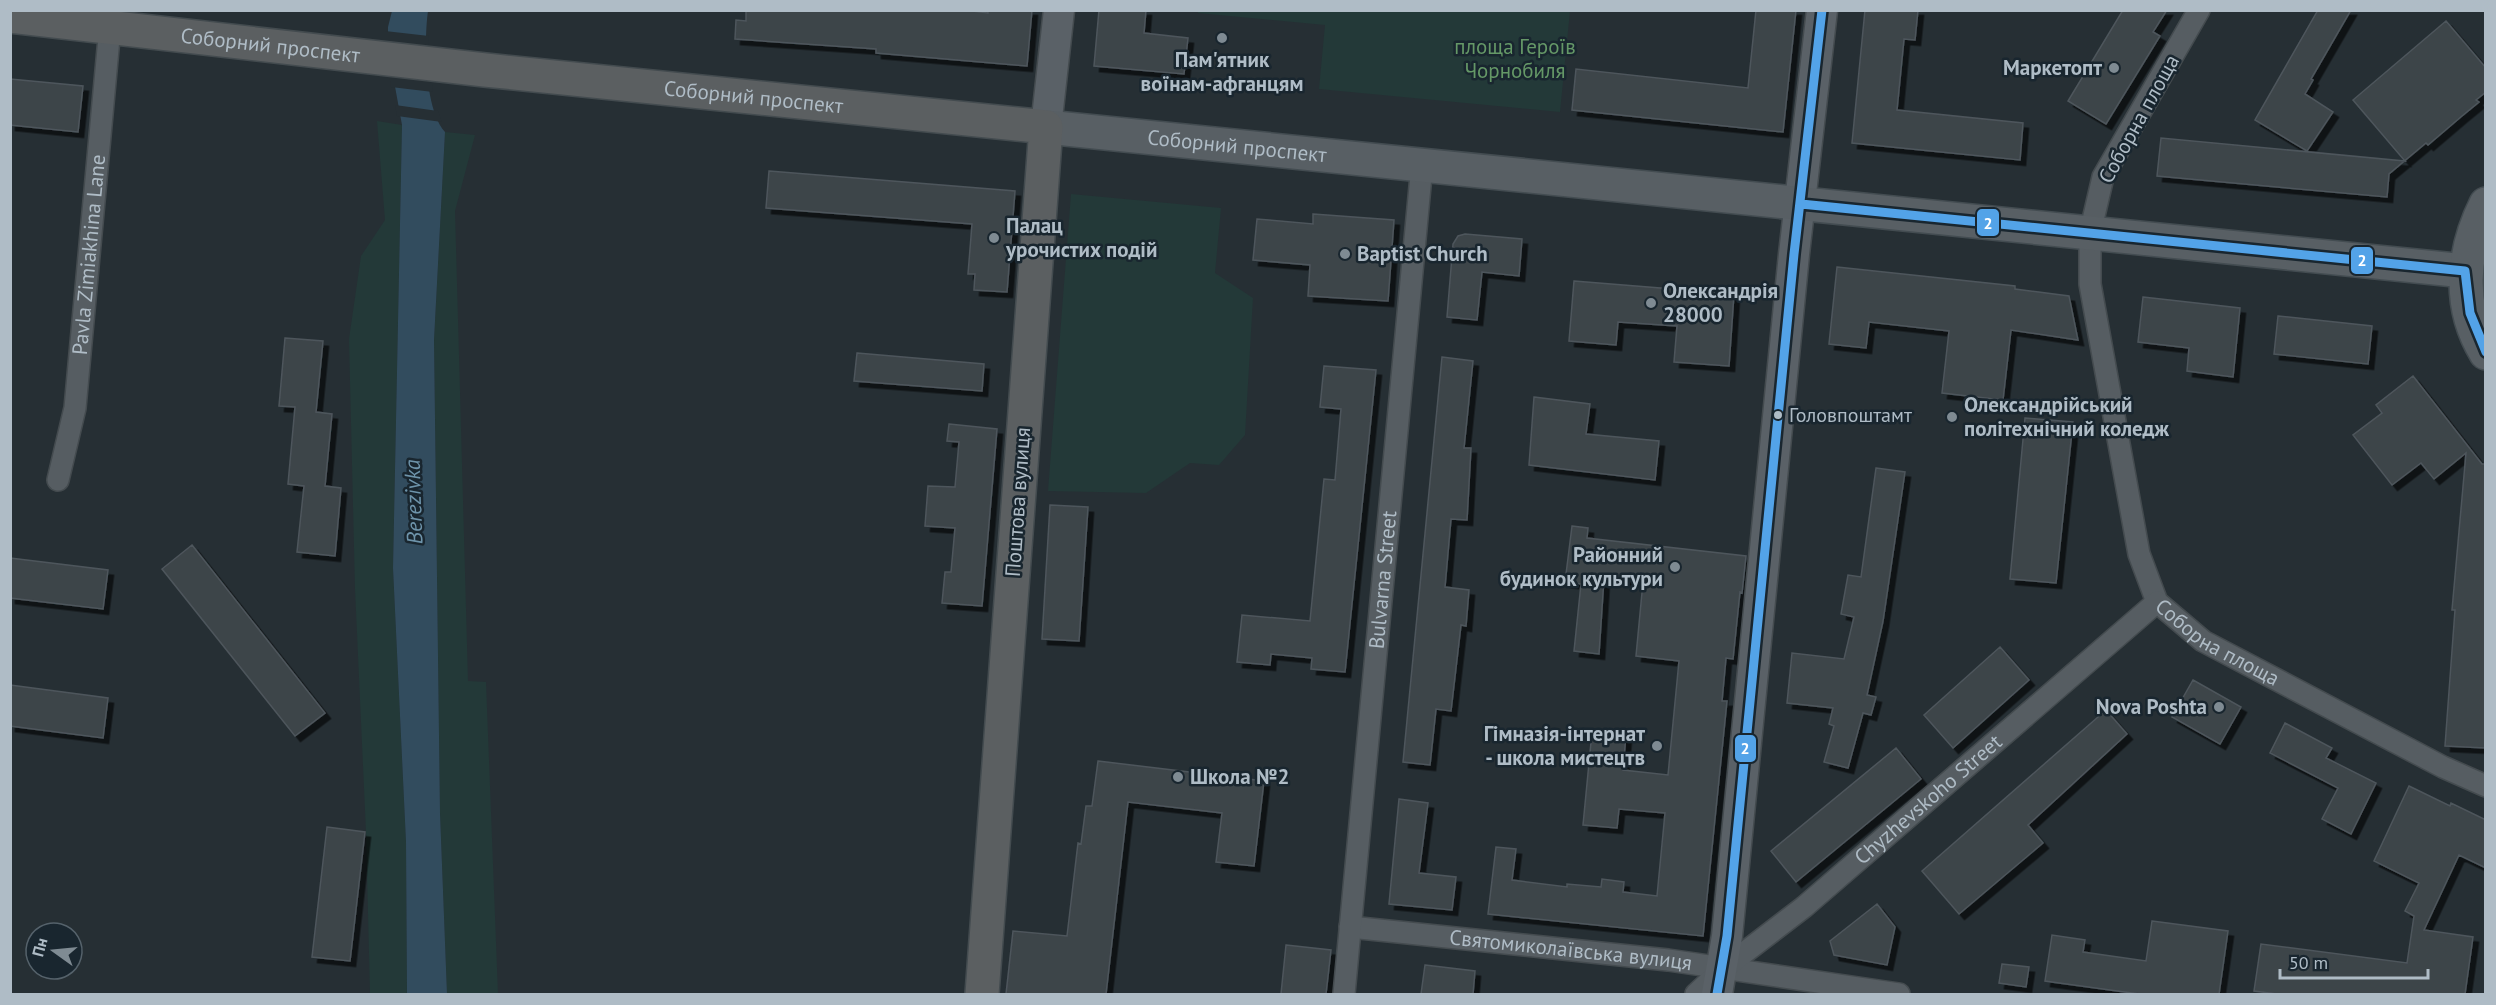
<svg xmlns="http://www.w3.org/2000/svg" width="2496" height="1005" viewBox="0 0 2496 1005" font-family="'PT Sans',sans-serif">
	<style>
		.green { fill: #233938 }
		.water { fill: #324c5e }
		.pier { fill: #262f34 }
		.building { fill: #3d4449; stroke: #4e565c; stroke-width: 1.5; filter: url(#shadow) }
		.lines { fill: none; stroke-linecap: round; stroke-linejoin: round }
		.street-casing { stroke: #444b4f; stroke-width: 24 }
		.secondary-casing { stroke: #444b4f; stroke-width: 33 }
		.primary-casing { stroke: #434c51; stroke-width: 36 }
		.highway-casing { stroke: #434b4f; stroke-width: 36 }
		.street { stroke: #565d62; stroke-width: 21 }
		.secondary { stroke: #5a6167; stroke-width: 30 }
		.primary { stroke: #585f64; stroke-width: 33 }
		.highway { stroke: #5b5f61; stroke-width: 33 }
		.bus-1-casing { stroke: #19262f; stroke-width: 14 }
		.bus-1 { stroke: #53a3e8; stroke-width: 9 }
		.poi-dot { fill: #7f8b93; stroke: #19262f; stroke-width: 2 }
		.bus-dot { fill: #afbcc6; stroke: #19262f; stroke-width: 2 }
		.labels { text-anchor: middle; stroke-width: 5; stroke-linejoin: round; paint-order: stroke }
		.bus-label { font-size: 20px; fill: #afbcc6; stroke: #19262f; text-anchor: start }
		.street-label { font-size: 21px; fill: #afbcc6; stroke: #19262f }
		.park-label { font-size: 21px; fill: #659867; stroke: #19262f }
		.poi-label { font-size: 21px; font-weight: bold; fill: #afbcc6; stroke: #19262f; text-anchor: start }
		.water-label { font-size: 22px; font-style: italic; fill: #6e94ab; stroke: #19262f }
		.line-badge { stroke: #19262f; stroke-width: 2 }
		.badge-label { font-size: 16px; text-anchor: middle; font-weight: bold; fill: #fff }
	</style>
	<defs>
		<filter id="shadow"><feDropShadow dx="5.5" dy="5.5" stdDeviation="0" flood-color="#0009"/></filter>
	</defs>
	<rect width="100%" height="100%" fill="#262f34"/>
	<path class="green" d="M1198,10l372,1 -10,101 -241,-23 6,-64 -127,-12z
		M377,121l25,4 -9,443 13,274 1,152h-37l-4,-162 -11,-243 -6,-250 12,-83 24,-36z
		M445,132l30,3 -20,76 13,470 18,1 12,312h-51l-7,-181 -6,-473z
		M1071,194l150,14 -6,65 38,25 -8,137 -26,30 -29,-2 -44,30 -98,-2z"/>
	<path class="water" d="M392,11h36c-4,29 -4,98 17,121l-11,208 6,473 7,181h-40l-1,-152 -13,-274 9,-443 -14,-77v-21z"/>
	<path class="pier" d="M385,31l44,5 -1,13 5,43 -42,-5 -6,-38z
		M395,105l43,6 4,11 -45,-6z"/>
	<path class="building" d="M746,10h218l24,3v-3h44l-5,56 -151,-13v-4l-141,-10 1,-19 10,1z
		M1099,10h47l-2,23 44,5 -4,36 -90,-8z
		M1756,10h40l-13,122 -211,-22 4,-41 172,19z
		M1865,10h53l-3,30 -11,-1 -7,71 126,13 -3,37 -168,-17z
		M2123,10h44l-14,22 7,4 -54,88 -38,-23z
		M2318,10h33l-40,69 2,1 -8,14 28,18 -26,39 -52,-31z
		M2446,21l40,47v24l-10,8 3,2 -17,14 -34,29 -2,-2 -37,31 -2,23 -230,-21 4,-38 244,23 -52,-61z
		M10,79l73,7 -5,46 -68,-7z
		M769,171l246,20 -8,101 -33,-2 1,-16h-7l4,-50 -206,-16z
		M1313,214l81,6 -6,81 -80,-5 2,-31 -57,-5 4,-41 56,5z
		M1465,234l57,5 -3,37 -37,-4 -5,48 -30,-3 6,-73 5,-8z
		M1837,267l178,19v3l54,7 9,44 -67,-10 -8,70 -61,-7 7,-62 -80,-9 -3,26 -37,-4z
		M1574,281l160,13 -5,72 -55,-4 3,-36 -59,-4 -2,23 -47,-4z
		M2143,297l97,11 -7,69 -46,-6 2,-23 -51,-6z
		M2278,316l94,10 -4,38 -94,-10z
		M285,338l38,3 -7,71 16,2 -7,72 16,2 -6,68 -38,-4 7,-66 -16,-2 7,-77 -16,-1z
		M857,353l127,11 -2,27 -128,-10z
		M1442,357l31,4 -9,87h7l-4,72 -16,-1 -6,68 24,3 -3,36 -5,-1 -10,86 -15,-2 -6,56 -27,-3z
		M1324,366l52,4 -31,302 -34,-3 1,-11 -41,-4 -1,11 -33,-3 5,-47 68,6 14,-142 11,1 6,-71 -21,-2z
		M2413,376l69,88h4v284l-41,-2 10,-136h-3l14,-157 -32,26 -13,-16 -29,22 -39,-50 29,-22 -6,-8z
		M1534,397l56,7 -4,30 73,7 -4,39 -126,-15z
		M2025,418l48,4 -17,161 -46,-4z
		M949,424l48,5 -15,177 -40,-3 3,-31h6l4,-44 -30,-2 3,-40 27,1 4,-45 -12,-1z
		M1876,468l29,4 -22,149 -16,74 9,2 -5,18 -8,-2 -15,55 -24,-6 10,-36 -5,-2 4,-16 -46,-5 5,-50 52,6 10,-42 -13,-3 7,-39 13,2z
		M1050,505l38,2 -9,134 -37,-2z
		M1572,526l16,2 -1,10 159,18 -4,37 -2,-1 -7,67 -7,-1 -4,43h5l-24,235 -215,-22 8,-67 20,2 -4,31 55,7v-3l34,3 1,-8 22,3 -1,10 34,4 8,-83 -46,-4 -2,19 -34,-3 9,-93 34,3 -3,35 45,5 11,-114 -43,-5 7,-74 -39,-4 -5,76 -25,-3 7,-67 -16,-2z
		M192,545l133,168 -30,23 -133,-167z
		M10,558l98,12 -5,39 -93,-11z
		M2000,647l29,33 -76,68 -29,-33z
		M2193,680l48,27 -21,37 -48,-27z
		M10,685l98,13 -5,40 -93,-12z
		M2106,710l21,24 -99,91 15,18 -84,71 -37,-43z
		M2285,723l47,25 -6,10 50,25 -25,51 -29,-15 16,-31 -68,-35z
		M1896,748l25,31 -125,103 -25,-31z
		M1098,761l166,20 -10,85 -38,-4 6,-49 -94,-11 -22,192h-100l7,-63 54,5 11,-93 3,1 5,-38h6z
		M2409,786l41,20 1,-3 35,17v48l-27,-13 -35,75 49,7 -8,57h-188l-23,-3 7,-47 146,19 7,-47 -9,-5 14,-28 -45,-22z
		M1399,799l29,4 -9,70 37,4 -4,33 -63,-6z
		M327,827l38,5 -15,129 -38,-4z
		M1877,904l18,23 -8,38 -53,-10 -4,-14z
		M2152,921l76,10 -9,63h-80l-94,-13 7,-46 33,5 -2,12 63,9z
		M1286,945l45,5 -5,44h-45z
		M2002,964l27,3 -3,20 -27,-4z
		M1425,965l50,6 -2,23h-52z"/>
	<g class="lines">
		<defs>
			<g id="street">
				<path id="s1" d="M2199,10l-96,167 -13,56v51l49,270 18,48 46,39 240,126 43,19"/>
				<path id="s2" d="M58,480l17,-72 35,-381"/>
				<path id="s3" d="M1350,927l318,33 231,34"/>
				<path id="s4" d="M1344,994l78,-829"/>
				<path id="s5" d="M1696,994l27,-25 81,-62 353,-305"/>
			</g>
			<path id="secondary" d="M1046,127l13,-117
				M1717,994l10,-58 67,-682 28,-244"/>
			<g id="primary">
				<path id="s6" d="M1046,127l1419,144"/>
				<path d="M2486,204c-24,48 -29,102 0,149"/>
			</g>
			<g id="highway">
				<path id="s7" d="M10,16l475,54 561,57 -64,867"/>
			</g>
		</defs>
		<use href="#street" class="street-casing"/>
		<use href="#secondary" class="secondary-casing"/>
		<use href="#primary" class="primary-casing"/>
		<use href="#highway" class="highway-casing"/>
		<use href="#street" class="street"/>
		<use href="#secondary" class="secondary"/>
		<use href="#primary" class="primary"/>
		<use href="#highway" class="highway"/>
		<defs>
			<path id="bus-1" d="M1801,204l664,67 5,42 16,39
				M1717,994l10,-58 67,-682 28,-244"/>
		</defs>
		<use href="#bus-1" class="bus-1-casing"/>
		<use href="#bus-1" class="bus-1"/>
	</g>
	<g class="poi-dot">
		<circle cx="1222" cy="38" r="6"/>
		<circle cx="2114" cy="68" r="6"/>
		<circle cx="994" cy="238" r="6"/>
		<circle cx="1345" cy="254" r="6"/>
		<circle cx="1651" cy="303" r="6"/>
		<circle cx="1952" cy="417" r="6"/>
		<circle cx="1675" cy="567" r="6"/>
		<circle cx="2219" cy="707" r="6"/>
		<circle cx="1657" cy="746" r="6"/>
		<circle cx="1178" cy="777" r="6"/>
	</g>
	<circle class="bus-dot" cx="1778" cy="415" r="5"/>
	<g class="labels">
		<g class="bus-label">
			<text x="1789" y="422">Головпоштамт</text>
		</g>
		<g class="street-label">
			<text dy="7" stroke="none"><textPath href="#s7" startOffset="262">Соборний проспект</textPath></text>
			<text dy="7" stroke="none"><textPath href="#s7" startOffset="748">Соборний проспект</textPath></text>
			<text transform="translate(2139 119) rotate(-61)" y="7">Соборна площа</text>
			<text dy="7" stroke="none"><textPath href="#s6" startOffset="192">Соборний проспект</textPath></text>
			<text dy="7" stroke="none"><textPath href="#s2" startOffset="228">Pavla Zimiakhina Lane</textPath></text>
			<text transform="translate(1018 502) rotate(-86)" y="7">Поштова вулиця</text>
			<text dy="7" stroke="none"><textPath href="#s4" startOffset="416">Bulvarna Street</textPath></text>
			<text dy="7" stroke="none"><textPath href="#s1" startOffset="700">Соборна площа</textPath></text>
			<text dy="7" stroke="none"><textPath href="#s5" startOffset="303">Chyzhevskoho Street</textPath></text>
			<text dy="7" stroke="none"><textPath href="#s3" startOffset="222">Святомиколаївська вулиця</textPath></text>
		</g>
		<g class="park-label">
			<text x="1515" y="54">площа Героїв<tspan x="1515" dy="24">Чорнобиля</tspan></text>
		</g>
		<g class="poi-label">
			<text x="1222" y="67" text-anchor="middle">Пам'ятник<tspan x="1222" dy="24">воїнам-афганцям</tspan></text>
			<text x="2102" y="75" text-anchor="end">Маркетопт</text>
			<text x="1006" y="233">Палац<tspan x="1006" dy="24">урочистих подій</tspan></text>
			<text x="1357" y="261">Baptist Church</text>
			<text x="1663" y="298">Олександрія<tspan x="1663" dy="24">28000</tspan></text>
			<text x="1964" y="412">Олександрійський<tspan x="1964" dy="24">політехнічний коледж</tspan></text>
			<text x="1663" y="562" text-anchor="end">Районний<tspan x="1663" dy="24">будинок культури</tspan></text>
			<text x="2207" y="714" text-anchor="end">Nova Poshta</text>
			<text x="1645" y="741" text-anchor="end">Гімназія-інтернат<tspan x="1645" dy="24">- школа мистецтв</tspan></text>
			<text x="1190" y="784">Школа №2</text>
		</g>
		<g class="water-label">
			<text transform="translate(413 502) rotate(-92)" y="8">Berezivka</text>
		</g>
	</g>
	<g class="line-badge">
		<rect x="1976" y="208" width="24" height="29" rx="6" fill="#53a3e8"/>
		<rect x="2350" y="246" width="24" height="29" rx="6" fill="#53a3e8"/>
		<rect x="1734" y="734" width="23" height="29" rx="6" fill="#53a3e8"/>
	</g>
	<g class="badge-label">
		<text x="1988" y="229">2</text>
		<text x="2362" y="266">2</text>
		<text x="1745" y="754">2</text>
	</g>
	<rect width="2496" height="1005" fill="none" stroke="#afbcc6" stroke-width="24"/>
	<g transform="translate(54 951) rotate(285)"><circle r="28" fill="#19262f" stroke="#55626b" stroke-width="1.5"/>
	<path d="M0-4.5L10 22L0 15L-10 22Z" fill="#7f8b93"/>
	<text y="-9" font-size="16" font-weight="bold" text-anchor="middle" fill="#afbcc6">Пн</text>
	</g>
	<path d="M2280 969v9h148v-9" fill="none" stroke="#afbcc6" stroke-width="3"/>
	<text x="2289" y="969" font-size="18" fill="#afbcc6" stroke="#19262f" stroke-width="4.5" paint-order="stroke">50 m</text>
</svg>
